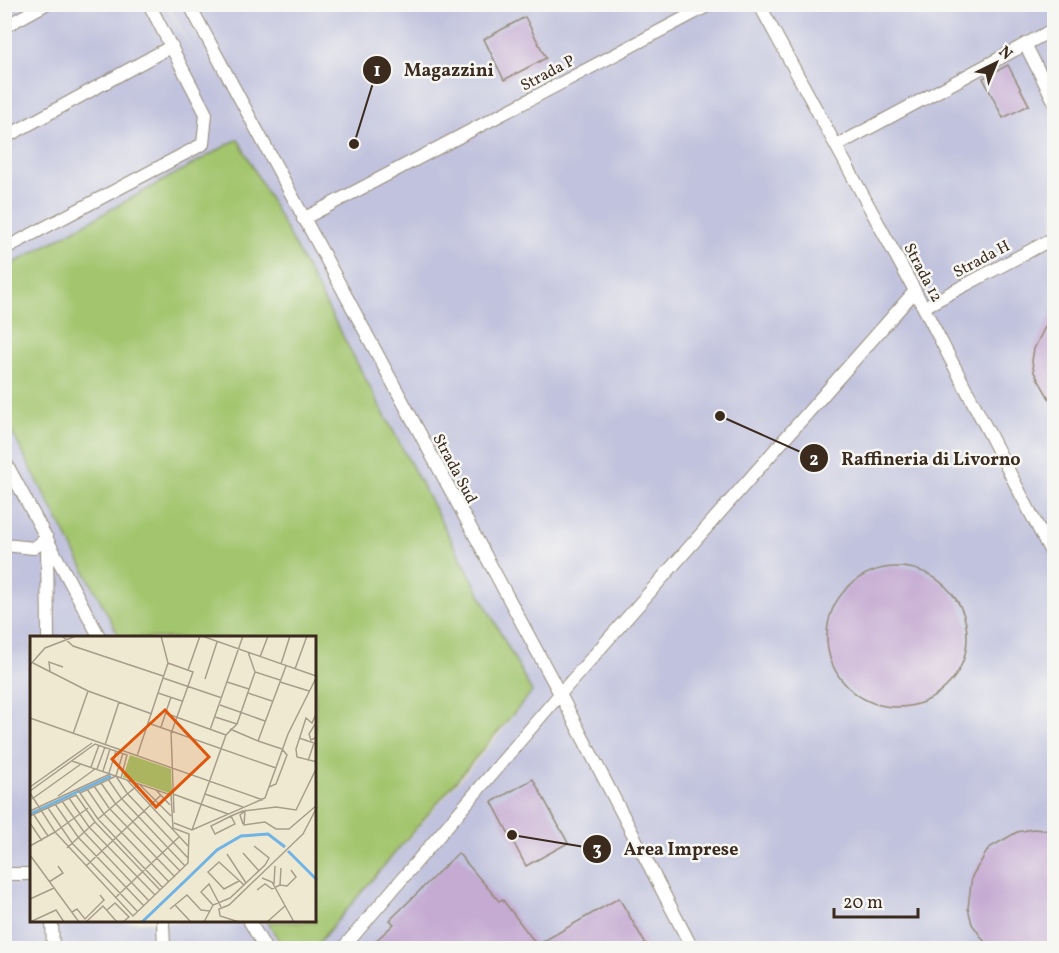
<svg xmlns="http://www.w3.org/2000/svg" width="1059" height="953" viewBox="0 0 1059 953" font-family="Vollkorn,serif">
	<style>
		.industrial { fill: #c1c2dd }
		.green { fill: #a3c56d; stroke: #6f7846; stroke-width: 1.5 }
		.building { fill: #c5aad2 }
		.lines { fill: none; stroke-linecap: round; stroke-linejoin: round }
		.service-casing { stroke: #958a78; stroke-width: 14 }
		.service { stroke: #fff; stroke-width: 12 }
		.labels { text-anchor: middle; stroke-width: 5; stroke-linejoin: round; paint-order: stroke }
		.street-label { font-size: 16px; fill: #3b2a1e; stroke: #f6f6f2 }
		.inset-river { fill: none; stroke: #70b3e5; stroke-width: 3 }
		.inset-road { fill: none; stroke: #a79d8a; stroke-width: 1.5 }
		.view { fill: #df570d; fill-opacity: 0.15; stroke: #df570d; stroke-width: 3 }
		.inset-edge { fill: none; stroke: #3b2a1e; stroke-width: 3 }
		.leader { fill: none; stroke: #3b2a1e; stroke-width: 2 }
		.callout-dot { fill: #3b2a1e; stroke: #f6f6f2; stroke-width: 2 }
		.mark-label { font-size: 18px; text-anchor: middle; font-weight: bold; fill: #fff }
		.callout-label { font-size: 18px; text-anchor: middle; font-weight: bold; fill: #3b2a1e; stroke: #f6f6f2; stroke-width: 5; stroke-linejoin: round; paint-order: stroke }
	</style>
	<rect width="100%" height="100%" fill="#f6f6f2"/>
	<filter id="ink" filterUnits="userSpaceOnUse"><feTurbulence type="fractalNoise" baseFrequency=".0167" numOctaves="2"/><feDisplacementMap in="SourceGraphic" scale="12" xChannelSelector="R" yChannelSelector="G"/><feConvolveMatrix kernelMatrix="1 2 1 2 8 2 1 2 1" color-interpolation-filters="sRGB"/></filter>
	<filter id="wash" filterUnits="userSpaceOnUse"><feTurbulence type="fractalNoise" baseFrequency=".008" numOctaves="4" result="noise"/><feDisplacementMap in="SourceGraphic" scale="24" xChannelSelector="R" yChannelSelector="G"/><feGaussianBlur stdDeviation="1.35" result="paint"/><feColorMatrix in="noise" values="0 0 0 0 0 0 0 0 0 0 0 0 0 0 0 0 0 1.4 0 .05"/><feComposite in="paint" operator="in"/></filter>
	<g filter="url(#wash)">
		<rect width="100%" height="100%" fill="#efe9d2"/>
		<path class="industrial" d="M5,5h161l27,48 -25,-48h886v943h-740l183,-211 35,-45 -293,-552 -234,128z
			M4,419l115,219h-87v284h235l14,26h-276z"/>
		<path class="green" d="M238,139l294,553 -218,256h-31l-15,-26h47v-284h-195l-115,-219v-151z"/>
		<g id="blocks">
			<path class="building" d="M525,17l21,41 -42,22 -20,-41z
				M1008,65l21,40 -26,13 -20,-40z
				M1054,309v98l-20,-35 -2,-11 2,-12z
				M827 637a70 70 0 1 1 140 0a70 70 0 1 1-140 0Z
				M533,779l35,64 -42,23 -34,-64z
				M1033,829l21,2v117h-65l-17,-24 -4,-16 4,-32 17,-28 28,-16z
				M458,853l41,48 3,-2 35,46 82,-47 29,50h-280l26,-24 -4,-4z"/>
		</g>
	</g>
	<g filter="url(#ink)">
		<use href="#blocks" fill-opacity="0" stroke="#958a78" stroke-width="1.5"/>
		<g class="lines">
			<defs>
				<path id="service" d="M189,4l371,690 132,254
					M759,4l156,287 139,267
					M4,27l42,-23
					M1025,44l29,57
					M4,138l168,-92
					M836,146l218,-117
					M303,219l408,-215
					M4,249l199,-105 3,-30 -57,-110
					M924,307l130,-69
					M4,459l96,179
					M47,543l1,95
					M4,545l30,3 13,-10
					M4,874h28
					M52,922l1,26
					M163,922l1,26
					M250,922l15,26
					M343,948l217,-254 355,-403"/>
			</defs>
			<use href="#service" class="service-casing"/>
			<use href="#service" class="service"/>
		</g>
	</g>
	<g class="labels">
		<g class="street-label">
			<text transform="translate(547 72) rotate(-28)" y="6">Strada P</text>
			<text transform="translate(981 258) rotate(-28)" y="6">Strada H</text>
			<text transform="translate(924 272) rotate(62)" y="6">Strada 12</text>
			<text transform="translate(456 468) rotate(62)" y="6">Strada Sud</text>
		</g>
	</g>
	<g transform="translate(30 636)">
		<rect width="286" height="286" fill="#efe9d2"/>
		<path d="M100,119l41,14 1,25 -49,-17z" fill="#a3c56d"/>
		<path class="inset-river" d="M0,178l81,-38M258,215l29,29M156,244l31,-30 24,-14 27,-2 17,13M112,286l44,-42"/>
		<path class="inset-road" d="M32,0l11,10 90,30M172,0l114,40M218,16l7,20 25,8M230,21l8,-21M3,27l55,28 64,23M138,27l25,9 -21,59M251,28l9,-28M0,29l15,-17 31,-12M265,33l12,-33M158,34l12,-34M20,36l-1,-10 14,5M133,42l59,20M175,43l12,-37M197,46l22,7M250,46l29,9M128,57l24,8M218,57l24,8M190,69l45,16M135,77l61,22M286,78l-4,9 -6,-5 -10,31 1,8 20,5M185,81l22,7M0,82l233,82M287,85l-8,13 2,6 6,-3M118,87l128,45M131,91l10,-30M200,93l28,12 28,-75M180,94l33,-94M141,95l3,82M43,98l15,-43M269,102l18,6M228,105l24,8M75,109l14,-43M107,120l31,-93 -7,-27M278,125l6,-18M61,131l8,-22M67,133l8,-22M73,135l7,-22M79,137l7,-22M86,140l7,-23M78,143l13,19 64,68M97,144l62,67M71,147l14,20 65,68M64,150l15,22 66,69M0,151l62,-44M239,151l7,-3 11,-29 -5,-6M47,153l3,4 36,-17 11,17 61,65M57,153l17,25 65,68M126,154l14,15M0,155l65,-47 32,11 -6,23M0,157l25,39 33,-24M50,157l18,26 65,69M143,158l55,20M175,158l38,13M28,160l37,-27M39,162l20,29 66,68M2,163l49,-35M32,165l22,31 65,69M25,168l23,33 66,69M18,172l24,35 66,69M0,175l80,-37M4,179l14,21M0,180l46,-21 19,27 65,68M201,180l4,8 -20,10 -4,-8 20,-10 12,-5 33,-4 20,3 21,-43M68,183l41,-35 32,32M0,187l12,18M144,187l18,7 73,-32 23,-64 29,-58M213,188l-3,-9 5,-4 -1,14 21,-3 11,7h13l28,-24M162,194l34,-95 11,-11 18,-52M273,198l14,-27M0,210l25,-14 78,84 55,-53 1,-29 -16,-6 -2,-33 -99,-34M37,212l28,-26M213,217l16,18M197,218l19,29M0,219l49,67M56,230l75,-71M232,242l10,4 22,40M209,245l-15,8 -16,-17 11,-10 25,23M19,246l14,-9 -5,-7M244,248l1,-18M250,249l7,1 9,-9 -5,-7M227,254l8,-6 7,5 8,-4 1,-17M85,262l64,-61M0,263l24,-11M145,269l15,16M183,269l-12,-13 8,-8 12,23M140,273l17,-14 14,15 9,1M77,274l8,-7 14,14 -6,5M42,276l5,-3 8,10 19,-19 -4,-5M0,286l26,-12 8,12M56,286l17,-16 14,16M174,286l9,-17 17,-7 35,-33 4,-7 -15,-12M209,286l-19,-6 -1,-7 10,-4 75,-72M237,286l18,-16"/>
		<path class="view" d="M135,74l44,47 -53,50 -44,-48z"/>
		<rect width="286" height="286" class="inset-edge"/>
	</g>
	<path class="leader" d="M354 144L377 70M720 416L814 458M512 835L597 849"/>
	<g class="callout-dot">
		<circle cx="354" cy="144" r="6"/>
		<circle cx="720" cy="416" r="6"/>
		<circle cx="512" cy="835" r="6"/>
		<circle cx="377" cy="70" r="15"/>
		<circle cx="814" cy="458" r="15"/>
		<circle cx="597" cy="849" r="15"/>
	</g>
	<g class="mark-label">
		<text x="377" y="76">1</text>
		<text x="814" y="465">2</text>
		<text x="597" y="855">3</text>
	</g>
	<g class="callout-label">
		<text x="449" y="76">Magazzini</text>
		<text x="931" y="465">Raffineria di Livorno</text>
		<text x="681" y="855">Area Imprese</text>
	</g>
	<rect width="1059" height="953" fill="none" stroke="#f6f6f2" stroke-width="24"/>
	<g transform="translate(996 63) rotate(43)" stroke="#f6f6f2" stroke-width="4.5" paint-order="stroke">
	<path d="M0-4.5L10 22L0 15L-10 22Z" fill="#3b2a1e"/>
	<text y="-9" font-size="16" font-weight="bold" text-anchor="middle" fill="#3b2a1e">N</text>
	</g>
	<path d="M834 908v9h84v-9" fill="none" stroke="#3b2a1e" stroke-width="3"/>
	<text x="843" y="908" font-size="18" fill="#3b2a1e" stroke="#f6f6f2" stroke-width="4.5" paint-order="stroke">20 m</text>
</svg>
